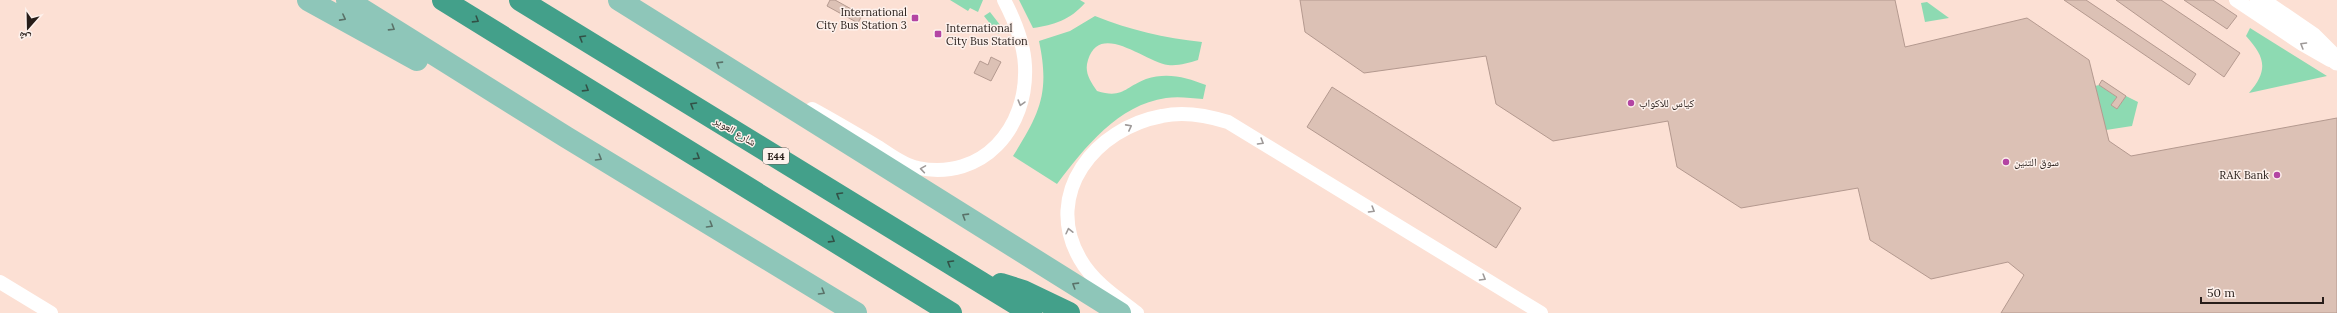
<svg xmlns="http://www.w3.org/2000/svg" width="2337" height="313" viewBox="0 0 2337 313" font-family="Lora,'Noto Naskh Arabic',serif">
	<style>
		.green { fill: #8ddab2 }
		.building { fill: #dcc1b5; stroke: #b4998f }
		.lines { fill: none; stroke-linecap: round; stroke-linejoin: round }
		.street { stroke: #fff; stroke-width: 14 }
		.secondary { stroke: #fff; stroke-width: 19 }
		.primary { stroke: #8ec6b9; stroke-width: 22 }
		.highway { stroke: #43a08a; stroke-width: 22 }
		.oneway { stroke: #5a7269 }
		.oneway2 { stroke: #325146 }
		.oneway3 { stroke: #9e9998 }
		.poi-dot { fill: #b345a3; stroke: #fdf1ec; stroke-width: 1.5 }
		.labels { text-anchor: middle; stroke-width: 3; stroke-linejoin: round; paint-order: stroke }
		.shield { fill: #fdf1ec; stroke: #675d58; stroke-width: 1 }
		.shield-label { font-size: 10px; font-weight: bold; fill: #271d19 }
		.poi-label { font-size: 11px; fill: #271d19; stroke: #fdf1ec; text-anchor: start }
		.street-label { font-size: 11px; fill: #271d19; stroke: #fdf1ec }
	</style>
	<rect width="100%" height="100%" fill="#fce0d4"/>
	<path class="green" d="M950,0h33l-5,12 -8,-4 -2,3z
		M1019,0h61l5,3c-15,17 -31,22 -52,25z
		M1927,2l22,16 -24,4 -4,-19z
		M990,12l14,18 -6,4 -14,-18z
		M1095,16c35,14 69,22 107,26l-4,18c-10,3 -19,6 -30,5 -23,-3 -68,-44 -80,-5 -4,12 2,21 9,31 26,8 28,-4 49,-12 21,-7 40,-2 60,6l-3,14c-12,-1 -25,-3 -37,-1 -48,7 -81,49 -109,86l-44,-28c27,-43 37,-63 26,-115l31,-10z
		M2250,28l77,48 -78,17c20,-23 16,-36 -3,-57z
		M2099,85l18,12 -6,8 6,4 9,-13 12,6 -6,24 -26,4 -11,-44z"/>
	<path class="building" d="M830,0h5l27,15 -4,8 -31,-17z
		M1300,0h595l10,47 122,-29 62,42 20,81 22,15 206,-38v195h-336l23,-38 -16,-13 -77,17 -61,-39 -12,-52 -117,20 -64,-41 -9,-46 -115,20 -57,-37 -10,-48 -122,17 -59,-41z
		M2064,0h22l110,74 -7,11z
		M2116,0h45l79,53 -16,24z
		M2184,0h29l24,16 -10,13z
		M991,57l10,5 -10,19 -17,-8 6,-12 8,4z
		M2102,80l24,16 -9,13 -6,-4 6,-8 -18,-12z
		M1332,87l189,121 -25,40 -189,-121z"/>
	<g class="lines">
		<path class="street" d="M2236,0l66,44 28,16
			M812,109c22,12 44,25 66,38 11,7 26,19 40,21 65,13 110,-40 107,-102 -1,-23 -10,-45 -21,-66
			M0,282l51,31
			M1137,313c-21,-16 -44,-31 -57,-54 -38,-66 16,-131 82,-143 22,-5 44,-1 66,6l313,191"/>
		<path class="secondary" d="M2259,0l53,36 25,25"/>
		<path class="primary" d="M308,0l109,60
			M347,0l219,137 290,176
			M619,0l501,313"/>
		<path class="highway" d="M443,0l508,313
			M520,0l511,313
			M1001,284l22,7 46,22"/>
	</g>
	<defs><path id="oneway-chevron" d="M-2-3.5L2.5 0L-2 3.5" fill="none" stroke-width="1.6" stroke-linecap="round" stroke-linejoin="round"/></defs>
	<g class="oneway">
		<use href="#oneway-chevron" transform="translate(343 18) rotate(28)"/>
		<use href="#oneway-chevron" transform="translate(392 28) rotate(32)"/>
		<use href="#oneway-chevron" transform="translate(719 64) rotate(-148)"/>
		<use href="#oneway-chevron" transform="translate(599 158) rotate(31)"/>
		<use href="#oneway-chevron" transform="translate(965 216) rotate(-148)"/>
		<use href="#oneway-chevron" transform="translate(710 225) rotate(31)"/>
		<use href="#oneway-chevron" transform="translate(1075 285) rotate(-148)"/>
		<use href="#oneway-chevron" transform="translate(822 292) rotate(31)"/>
	</g>
	<g class="oneway2">
		<use href="#oneway-chevron" transform="translate(476 20) rotate(32)"/>
		<use href="#oneway-chevron" transform="translate(582 38) rotate(-149)"/>
		<use href="#oneway-chevron" transform="translate(586 89) rotate(32)"/>
		<use href="#oneway-chevron" transform="translate(693 105) rotate(-149)"/>
		<use href="#oneway-chevron" transform="translate(697 157) rotate(32)"/>
		<use href="#oneway-chevron" transform="translate(839 195) rotate(-149)"/>
		<use href="#oneway-chevron" transform="translate(832 240) rotate(32)"/>
		<use href="#oneway-chevron" transform="translate(950 263) rotate(-149)"/>
	</g>
	<g class="oneway3">
		<use href="#oneway-chevron" transform="translate(2303 45) rotate(-149)"/>
		<use href="#oneway-chevron" transform="translate(1021 103) rotate(106)"/>
		<use href="#oneway-chevron" transform="translate(1129 127) rotate(-28)"/>
		<use href="#oneway-chevron" transform="translate(1261 142) rotate(31)"/>
		<use href="#oneway-chevron" transform="translate(923 169) rotate(-171)"/>
		<use href="#oneway-chevron" transform="translate(1372 210) rotate(31)"/>
		<use href="#oneway-chevron" transform="translate(1069 231) rotate(-103)"/>
		<use href="#oneway-chevron" transform="translate(1483 278) rotate(31)"/>
	</g>
	<g class="poi-dot">
		<rect x="911" y="14" width="8" height="8" rx="2"/>
		<rect x="934" y="30" width="8" height="8" rx="2"/>
		<circle cx="1631" cy="103" r="4"/>
		<circle cx="2006" cy="162" r="4"/>
		<circle cx="2277" cy="175" r="4"/>
	</g>
	<g class="labels">
		<rect class="shield" x="763" y="148" width="26" height="16" rx="3"/>
		<g class="shield-label">
			<text x="776" y="160">E44</text>
		</g>
		<g class="poi-label">
			<text x="907" y="16" text-anchor="end">International<tspan x="907" dy="13">City Bus Station 3</tspan></text>
			<text x="946" y="32">International<tspan x="946" dy="13">City Bus Station</tspan></text>
			<text x="1639" y="107">كياس للاكواب</text>
			<text x="2014" y="166">سوق التنين</text>
			<text x="2269" y="179" text-anchor="end">RAK Bank</text>
		</g>
		<g class="street-label">
			<text transform="translate(735 131) rotate(31)" y="4">شارع العوير</text>
		</g>
	</g>
	<g transform="translate(28 28) rotate(200)" stroke="#fdf1ec" stroke-width="3" paint-order="stroke">
	<path d="M0-3L7 15L0 10L-7 15Z" fill="#271d19"/>
	<text y="-6" font-size="11" font-weight="bold" text-anchor="middle" fill="#271d19">ش</text>
	</g>
	<path d="M2201 297v6h122v-6" fill="none" stroke="#271d19" stroke-width="2"/>
	<text x="2207" y="297" font-size="12" fill="#271d19" stroke="#fdf1ec" stroke-width="3" paint-order="stroke">50 m</text>
</svg>
